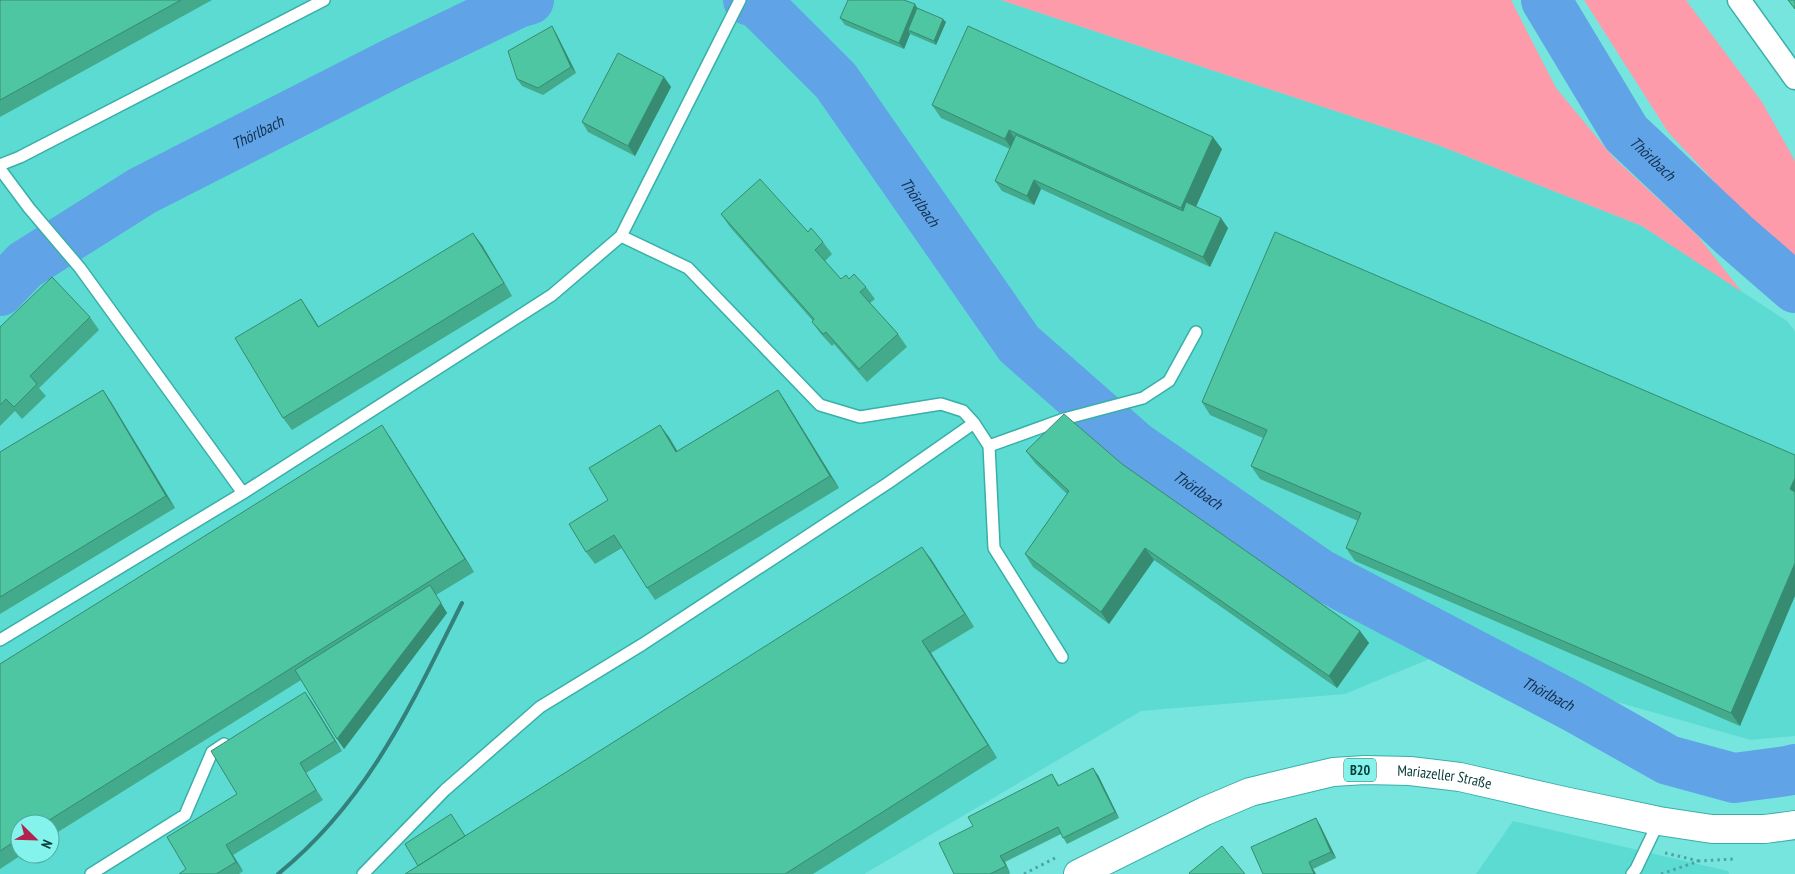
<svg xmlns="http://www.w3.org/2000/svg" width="1795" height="874" viewBox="0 0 1795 874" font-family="'PT Sans Narrow',sans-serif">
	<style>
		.built { fill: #5cdbd3; fill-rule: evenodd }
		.green { fill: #fd9baa }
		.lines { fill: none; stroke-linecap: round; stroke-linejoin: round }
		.river { stroke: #60a3e6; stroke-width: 50 }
		.lane-casing { stroke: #39afa9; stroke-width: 14 }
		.street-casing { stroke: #39afa9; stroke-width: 25 }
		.primary-casing { stroke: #39afa9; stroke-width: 30 }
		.path { stroke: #4ca59f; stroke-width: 3; stroke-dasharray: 2.5 4; stroke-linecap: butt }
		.lane { stroke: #fff; stroke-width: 11 }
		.street { stroke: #fff; stroke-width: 22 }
		.primary { stroke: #fff; stroke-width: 28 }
		.rail { stroke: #34807b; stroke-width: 4 }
		.wall { fill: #43aa8b }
		.shaded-wall { fill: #378b71 }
		.building { fill: #4ec6a2; stroke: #378b71 }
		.labels { text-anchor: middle; stroke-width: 4; stroke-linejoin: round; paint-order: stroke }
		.shield { fill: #84f3eb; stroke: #2c726e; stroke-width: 1 }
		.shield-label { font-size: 14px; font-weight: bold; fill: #063b38 }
		.street-label { font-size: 15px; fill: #063b38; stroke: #84f3eb }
		.water-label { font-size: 16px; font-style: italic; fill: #132f4a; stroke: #84f3eb }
	</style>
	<rect width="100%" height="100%" fill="#76e5de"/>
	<path class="built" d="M0,0h1001l437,145 204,81 145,95 8,10v405l-44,4 -307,-87 -99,41 -204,17 -277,163h-864zM20,824h30v30h-30z
		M1513,821l215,50 1,3h-253z"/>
	<path class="green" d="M1001,0h510l45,88 57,69 84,78 45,57 -100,-66 -204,-81z
		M1584,0h102l76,102 33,59v107l-127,-136z"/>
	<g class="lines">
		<g class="river">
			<path id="s1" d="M748,0l11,4 77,77 183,263 116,102 185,128 254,133 94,53 66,18 53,-7 8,-2"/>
			<path id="s2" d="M1546,0l80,133 108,102 61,53"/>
			<path id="s3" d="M0,291l25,-26 117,-74 253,-129 123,-59 11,-3"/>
		</g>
		<defs>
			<path id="lane" d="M0,165l20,-8 304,-157
				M0,169l29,39 51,60 163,225
				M621,236l67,32 132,137 40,12 81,-13 22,7 11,12 15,23 5,102 68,109
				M989,446l75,-27 79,-21 26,-17 27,-49
				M0,640l243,-147 309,-198 69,-59 119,-236
				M91,874l94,-59 27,-63 12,-8
				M363,874l82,-84 95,-83 103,-63 245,-161 86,-60
				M1632,874l4,-5 23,-48"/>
			<path id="street" d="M1739,0l56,78"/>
			<g id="primary">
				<path id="s4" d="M1078,874l127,-63 45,-19 83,-20 32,-2 45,1 50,6 104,24 95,20 53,8h53l30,-4"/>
			</g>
		</defs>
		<use href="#lane" class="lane-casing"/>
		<use href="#street" class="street-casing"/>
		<use href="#primary" class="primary-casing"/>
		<path class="path" d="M1665,853l34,8
			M1024,874l31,-16
			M1661,874l38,-13 35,-2"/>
		<use href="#lane" class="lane"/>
		<use href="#street" class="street"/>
		<use href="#primary" class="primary"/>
		<path class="rail" d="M278,874c91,-74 133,-169 184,-271"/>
	</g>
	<path class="wall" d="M0,0h212l-212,117z
		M917,8l29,14 -10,23 -26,-11 -6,15 -59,-24 -5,-7z
		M556,33l20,40 -33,22 -21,-9 -5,-7z
		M664,77l7,10 -36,69 -47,-24 -6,-10z
		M932,105l290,44 -26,57 32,22 -18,39 -169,-78 -7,16 -32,-14 -7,-10 15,-32 -69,-31z
		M721,214l87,18 15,10 9,12 -7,7 16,18h8l17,8 9,12 -5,4 28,31 9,13 -40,35 -33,-38 -2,2 -11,-12 -9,-12 1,-1 -83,-94z
		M482,245l30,51 -220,134 -9,-12 26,-107 10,16z
		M90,317l9,13 -60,58 7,8 -24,23 -7,-8 -15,15v-99z
		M103,390l8,12 64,106 -175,106v-162z
		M778,390l8,12 53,86 -184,112 -8,-12 -25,-40 -27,16 -9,-12 22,-52 52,-75 17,26z
		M1202,402l593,53 -55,271 -385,-165 -9,-13 12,-27 -98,-42 -9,-13 12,-28 -53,-23z
		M390,437l84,135 -38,23 11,18 -103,136 -43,-69 -251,157v-13h-30v30h3l-23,15v-205z
		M1026,451l96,13 238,167 9,12 -32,45 -183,-128 -45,64 -76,-57 -8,-13 42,-60 -32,-31z
		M931,559l43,68 -43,26 66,105 -184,116h-408l13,-8 33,-52 14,22z
		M305,692l7,10 30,49 -36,22 17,27 -90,55 10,16 -4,3h-60l7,-5z
		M1052,774l7,11 39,-10 21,43 -52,26 -6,-10 -56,28 5,11 -1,1h-55l19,-48z
		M1320,825l16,33 -23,11 3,5h-53z"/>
	<path class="shaded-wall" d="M915,4l4,7 -11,19 2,4 -6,15 -5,-6z
		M943,19l3,3 -10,23 -2,-4z
		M552,26l4,7 20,40 -5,-6z
		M664,77l7,10 -36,69 -7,-10z
		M1009,130l8,12 -4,9 -8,-12z
		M1213,137l9,12 -32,71 -9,-12z
		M1034,180l7,9 -7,16 -7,-9z
		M1221,218l7,10 -18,39 -7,-10z
		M473,233l9,12 30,51 -8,-13z
		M301,299l8,12 17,28 -8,-12z
		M103,390l8,12 64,106 -9,-12z
		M778,390l8,12 53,86 -9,-12z
		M382,425l8,12 84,135 -9,-13z
		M660,425l9,12 16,27 -9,-12z
		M1795,478v18l-5,-7z
		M922,547l9,12 43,68 -9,-13z
		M1145,548l9,12 -45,64 -8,-12z
		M1795,563v33l-55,130 -9,-13z
		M430,585l17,28 -103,136 -7,-10z
		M1360,631l9,12 -32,45 -8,-12z
		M922,641l9,12 66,105 -9,-13z
		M305,692l7,10 30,49 -7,-10z
		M1093,768l5,7 21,43 -4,-6z
		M1316,818l4,7 16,33 -5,-6z
		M226,845l7,10 10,16 -7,-9z
		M1000,856l5,6 5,11 -4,-7z
		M1309,862l4,7 3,5h-2z"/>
	<path class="building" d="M0,0h181l-181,100z
		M848,0h56l11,4 -16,39 -59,-25z
		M1788,0h7v9z
		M917,8l26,11 -9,22 -26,-11z
		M552,26l19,41 -33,21 -21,-9 -9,-28z
		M968,26l245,111 -32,71 -172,-78 -4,9 -73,-34z
		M618,53l46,24 -36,69 -46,-24z
		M1016,135l167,76 3,-9 35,16 -18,39 -169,-77 -7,16 -32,-15z
		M760,179l48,53 3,-4 12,14 -8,8 26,29 5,-4 3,4 5,-5 12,13 -6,5 38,42 -39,35 -33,-37 -3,2 -11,-12 2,-3 -93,-105z
		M1275,232l520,223v23l-5,11 5,3v71l-64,150 -385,-165 15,-35 -110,-47 16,-36 -65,-28z
		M473,233l31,50 -221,135 -48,-80 66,-39 17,28z
		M52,277l38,40 -60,59 7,8 -23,23 -8,-8 -6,6v-78z
		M103,390l63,106 -166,101v-145z
		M778,390l52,86 -183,112 -33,-53 -28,17 -17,-28 39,-24 -19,-32 71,-43 16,27z
		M1064,414l58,50 238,167 -31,45 -184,-128 -44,64 -76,-58 44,-63 -43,-40z
		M382,425l83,134 -422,265h-23v14l-20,13v-187z
		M922,547l43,67 -43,27 66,104 -203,129h-380z
		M430,585l11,18 -104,136 -42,-69z
		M305,692l30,49 -35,22 16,27 -90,55 10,17 -20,12h-37l7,-5 -19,-32 70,-43 -26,-43z
		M1093,768l22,44 -52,26 -5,-11 -58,29 6,10 -16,8h-36l-15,-31 34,-17 -5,-9 84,-43 6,12z
		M451,814l14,22 -47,30 -13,-22z
		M1316,818l15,34 -22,10 5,12h-51l-12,-27z
		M1222,846l23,28h-55l-1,-1z"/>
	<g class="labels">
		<rect class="shield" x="1344" y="758.5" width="32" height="23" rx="4"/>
		<g class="shield-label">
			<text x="1360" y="775">B20</text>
		</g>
		<g class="street-label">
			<text dy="5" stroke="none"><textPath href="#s4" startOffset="388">Mariazeller Straße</textPath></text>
		</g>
		<g class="water-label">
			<text dy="6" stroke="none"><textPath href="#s3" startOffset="304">Thörlbach</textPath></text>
			<text dy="6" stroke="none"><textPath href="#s2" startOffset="192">Thörlbach</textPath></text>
			<text dy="6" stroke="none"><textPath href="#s1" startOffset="268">Thörlbach</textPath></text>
			<text dy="6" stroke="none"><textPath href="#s1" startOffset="672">Thörlbach</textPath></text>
			<text dy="6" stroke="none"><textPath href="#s1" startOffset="1078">Thörlbach</textPath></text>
		</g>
	</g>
	<g transform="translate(35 839) rotate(113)"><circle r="24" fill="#84f3eb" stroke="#52a9a3"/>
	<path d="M0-4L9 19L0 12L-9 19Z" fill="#b3214d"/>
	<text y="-8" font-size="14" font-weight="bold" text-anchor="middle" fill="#063b38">N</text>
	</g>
</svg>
